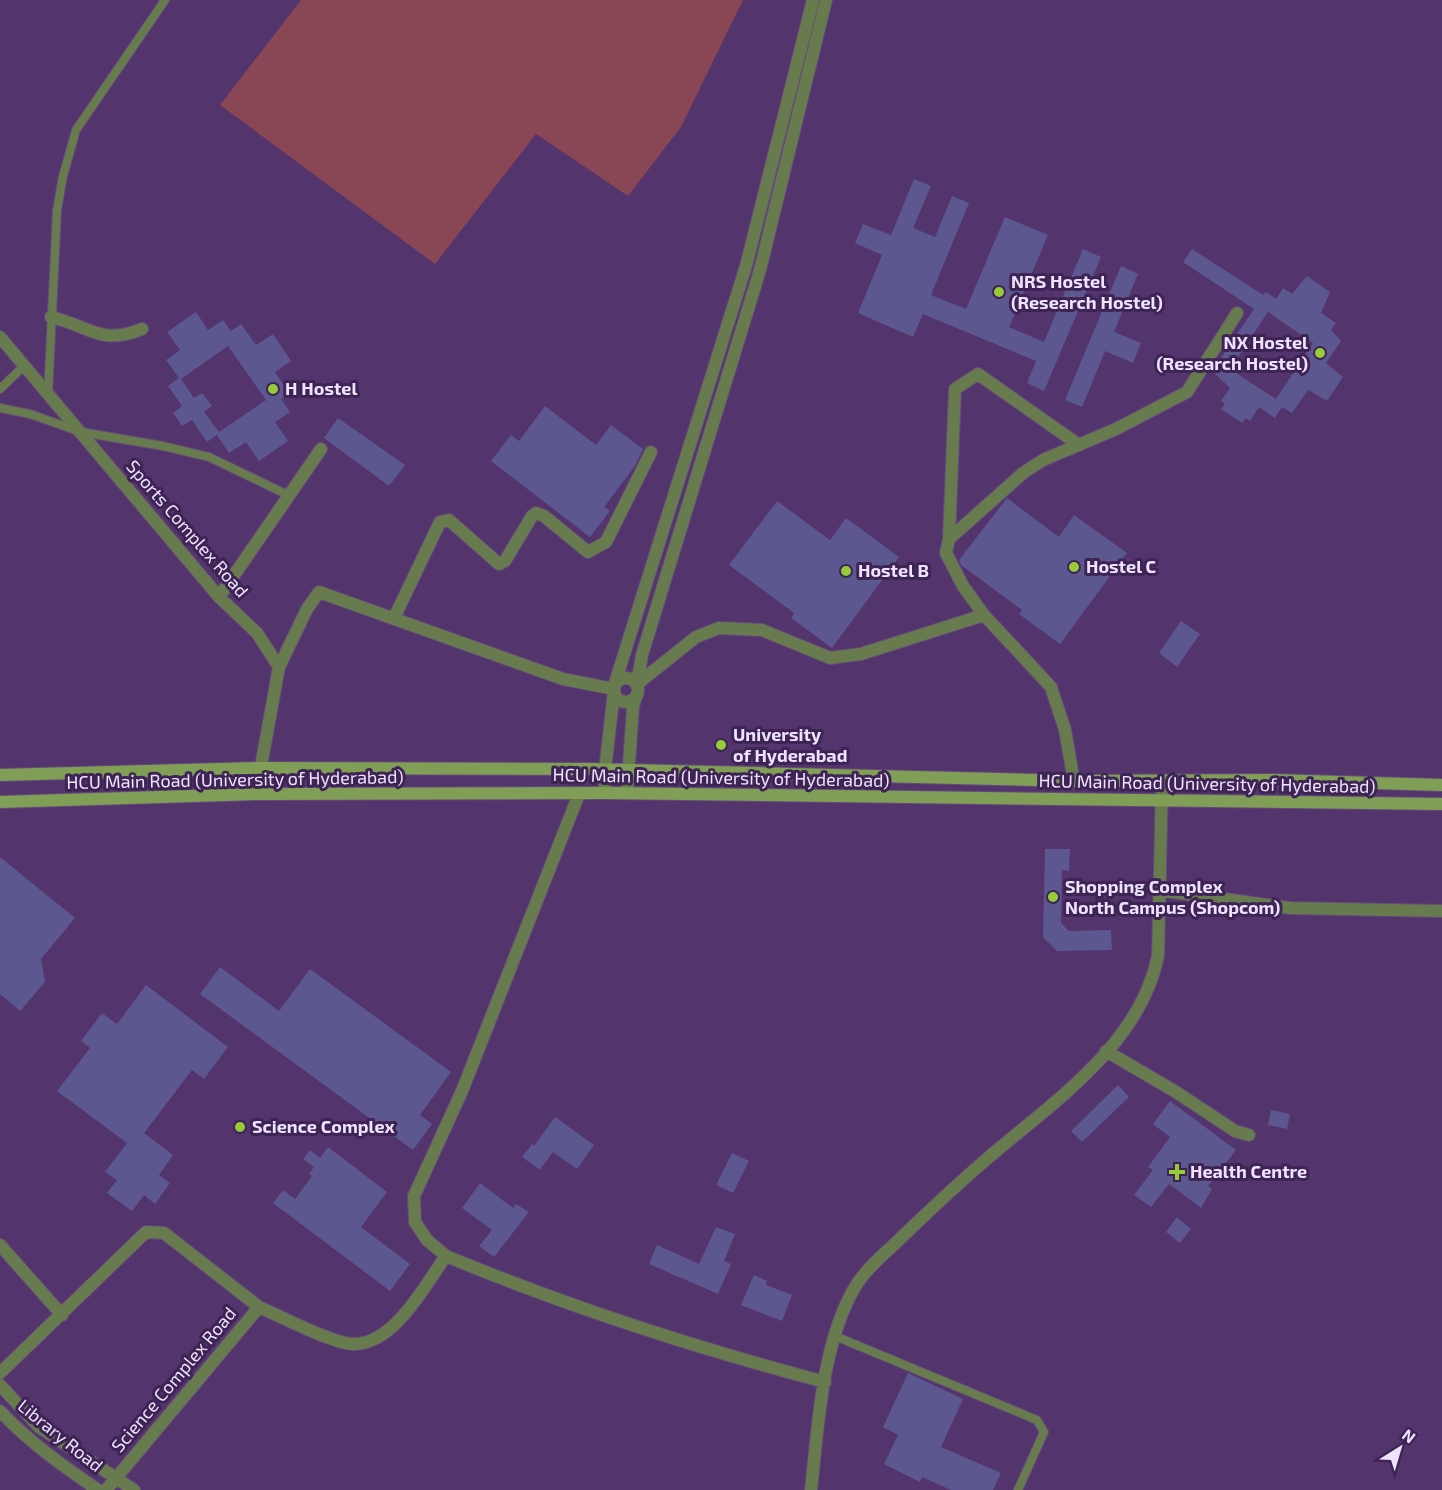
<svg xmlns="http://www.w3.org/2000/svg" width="1442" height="1490" viewBox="0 0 1442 1490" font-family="'Exo 2',sans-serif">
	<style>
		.built { fill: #53346d }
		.green { fill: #894655 }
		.building { fill: #5d578f; fill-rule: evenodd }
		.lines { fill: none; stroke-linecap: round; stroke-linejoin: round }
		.lane-casing { stroke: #644b79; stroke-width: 10 }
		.street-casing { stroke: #644b79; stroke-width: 14 }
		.secondary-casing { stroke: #644b79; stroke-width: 14 }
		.lane { stroke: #687b4e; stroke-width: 8 }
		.street { stroke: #687b4e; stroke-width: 12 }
		.secondary { stroke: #809e55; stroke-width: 12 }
		.poi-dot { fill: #97cc38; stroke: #3e2355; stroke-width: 2 }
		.labels { text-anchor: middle; stroke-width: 6; stroke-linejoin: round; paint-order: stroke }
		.poi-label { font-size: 18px; font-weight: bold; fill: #efe3fc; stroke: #3e2355; text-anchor: start }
		.street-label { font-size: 18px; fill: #efe3fc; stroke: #3e2355 }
	</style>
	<rect width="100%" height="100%" fill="#492e60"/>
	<path class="built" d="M0,0h1442v1490h-1442z"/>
	<path class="green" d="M301,0h442l-62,127 -53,69 -92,-62 -101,130 -215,-159z"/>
	<path class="building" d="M914,179l17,7 -18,42 22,9 17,-41 17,7 -38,92 35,14 39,-92 43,18 -39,92 35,15 39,-93 18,8 -57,134 -17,-8 9,-22 -113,-47 -10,23 -55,-24 24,-58 -27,-12 8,-19 28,11z
		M1192,249l71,46 3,-3 10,7 7,-11 9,6 15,-18 23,16 -9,21 15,10 -5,7 10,11 -15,22 17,14 -16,24 -19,-11 -16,23 -10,-6 -7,11 -16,-11 -9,14 -4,-3 -4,5 -21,-14 4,-5 -4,-3 9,-13 -18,-17 42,-62 -71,-47zM1268,312l45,31 -37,56 -46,-30z
		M1121,266l17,8 -24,58 27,11 -8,20 -28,-12 -23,56 -17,-7z
		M196,312l12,18 15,-10 8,11 10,-7 15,21 17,-11 18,27 -16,11 14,21 -8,6 9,13 -15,10 13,19 -29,20 -13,-19 -17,11 -12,-18 -10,7 -15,-22 -10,6 -9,-13 9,-7 -14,-20 11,-8 -13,-18 14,-10 -13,-18zM228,346l38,54 -47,32 -15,-20 8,-6 -10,-13 -8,5 -13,-19z
		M545,406l51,39 15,-20 32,24 -8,17 -31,41 6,4 -20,26 -99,-76 20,-26 8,6z
		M338,418l67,47 -16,21 -65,-48z
		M1007,498l52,39 15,-22 53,38 -67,91 -41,-30 3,-4 -61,-45 -2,-5z
		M777,501l53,39 16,-22 53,39 -67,91 -41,-30 3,-5 -65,-48z
		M1181,621l19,13 -23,33 -18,-14z
		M1045,849h25l-1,22 -7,-1 -1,53 8,8 42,-1 1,20 -55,1 -14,-14z
		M0,857l75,61 -34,41 4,23 -25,29 -20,-17z
		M220,967l59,44 31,-42 141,103 -31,43 12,9 -19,26 -213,-156z
		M146,985l82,62 -24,32 -12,-9 -48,63 29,22 -14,20 11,8 -15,21 -11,-9 -12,16 -25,-18 10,-13 -12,-8 22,-29 -70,-52 33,-43 -9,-7 21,-28 15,11z
		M1118,1085l11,12 -47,45 -11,-11z
		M1170,1101l66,49 -28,36 4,3 -11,19 -32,-24 -18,23 -17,-12 19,-25 -5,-3 22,-30 -17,-13z
		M1271,1110l19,4 -3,15 -19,-4z
		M555,1117l39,28 -17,24 -24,-17 -13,18 -18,-13 10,-13 2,2z
		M328,1147l59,45 -26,35 49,37 -20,27 -117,-88 10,-13 12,9 17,-23 -3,-2 5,-7 -11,-8 7,-9 10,8z
		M732,1153l17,8 -16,32 -17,-8z
		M480,1183l33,25 3,-4 13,8 -35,45 -15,-11 13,-16 -30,-22z
		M1177,1217l14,12 -11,14 -14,-11z
		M716,1227l19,7 -11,27 7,3 -13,30 -69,-30 8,-19 42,19z
		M754,1275l13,6 -1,4 26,10 -10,26 -41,-16z
		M908,1373l55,26 -22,48 60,26 -8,17h-42l-29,-13 -2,5 -36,-18 14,-29 -15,-8z"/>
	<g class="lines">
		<defs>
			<path id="lane" d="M0,389l25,-24
				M48,396l9,-186 6,-34 13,-46 89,-130
				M0,408l30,6 51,18 82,14 46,11 81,39
				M835,1336l202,84 7,12 -26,58"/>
			<path id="street" d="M51,317c39,9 49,29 91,12
				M0,337l219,260 38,36 22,34 -23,127
				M1079,445l-101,-71 -23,15 -6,150 74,-66 20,-13 73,-31 71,-37 50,-79
				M949,539l-3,14 17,33 21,29 67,72 14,43 9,51
				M219,597l102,-148
				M394,618l46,-96 9,-2 50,44 6,-3 27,-45 4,-3 8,3 44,36 18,-10 45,-90
				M279,667l28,-58 12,-17 244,87 51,10
				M614 690a12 12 0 1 1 24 0a12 12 0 1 1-24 0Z
				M615,683l131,-417 67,-266
				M637,684l5,-29 118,-385 66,-270
				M637,684l59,-47 23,-9 43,2 68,28 31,-4 123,-39
				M605,793v-23l9,-79
				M627,793l6,-86 3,-11
				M1158,890l132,18 152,3
				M1106,1051l70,41 59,39 14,4
				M0,1245l62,70
				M446,1256c123,51 250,92 379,126
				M259,1307c21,9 76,38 96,37 40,-1 70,-59 91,-88l-19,-16 -12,-18 -1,-26 48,-105 117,-297
				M0,1373l146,-141 18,1 95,74 -153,183
				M0,1385l39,42 95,63
				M0,1411c29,31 63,55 98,79
				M811,1490c7,-64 11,-147 44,-203 11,-19 34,-37 50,-53 27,-26 55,-52 84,-77 64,-55 151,-112 169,-201l4,-175"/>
			<path id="secondary" d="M0,775l260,-7 329,1 485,12 200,-1 168,5
				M0,802l256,-8 349,-1 837,11"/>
		</defs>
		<use href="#lane" class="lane-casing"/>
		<use href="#street" class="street-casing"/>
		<use href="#secondary" class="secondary-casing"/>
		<use href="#lane" class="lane"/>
		<use href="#street" class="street"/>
		<use href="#secondary" class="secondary"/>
	</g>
	<g class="poi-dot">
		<circle cx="999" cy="292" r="6"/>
		<circle cx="1320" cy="353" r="6"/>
		<circle cx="273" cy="389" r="6"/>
		<circle cx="1074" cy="567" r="6"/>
		<circle cx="846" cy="571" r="6"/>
		<circle cx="721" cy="745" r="6"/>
		<circle cx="1053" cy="897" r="6"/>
		<circle cx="240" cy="1127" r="6"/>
		<path d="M1174 1163h6v6h6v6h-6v6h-6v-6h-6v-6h6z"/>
	</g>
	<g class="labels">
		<g class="poi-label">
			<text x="1011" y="288">NRS Hostel<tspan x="1011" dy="21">(Research Hostel)</tspan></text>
			<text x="1308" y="349" text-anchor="end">NX Hostel<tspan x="1308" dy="21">(Research Hostel)</tspan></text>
			<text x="285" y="395">H Hostel</text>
			<text x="1086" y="573">Hostel C</text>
			<text x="858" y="577">Hostel B</text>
			<text x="733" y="741">University<tspan x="733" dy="21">of Hyderabad</tspan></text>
			<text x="1065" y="893">Shopping Complex<tspan x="1065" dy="21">North Campus (Shopcom)</tspan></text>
			<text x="252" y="1133">Science Complex</text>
			<text x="1190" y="1178">Health Centre</text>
		</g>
		<g class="street-label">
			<text transform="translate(187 529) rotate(49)" y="6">Sports Complex Road</text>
			<text transform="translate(721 778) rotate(1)" y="6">HCU Main Road (University of Hyderabad)</text>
			<text transform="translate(235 780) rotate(-1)" y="6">HCU Main Road (University of Hyderabad)</text>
			<text transform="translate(1207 784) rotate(1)" y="6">HCU Main Road (University of Hyderabad)</text>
			<text transform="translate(174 1380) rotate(-50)" y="6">Science Complex Road</text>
			<text transform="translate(60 1436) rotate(39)" y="6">Library Road</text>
		</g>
	</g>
	<g transform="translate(1400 1448) rotate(37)" stroke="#3e2355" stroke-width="4.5" paint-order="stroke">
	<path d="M0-4.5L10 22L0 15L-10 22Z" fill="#efe3fc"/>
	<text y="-9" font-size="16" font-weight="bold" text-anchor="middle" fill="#efe3fc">N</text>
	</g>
</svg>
